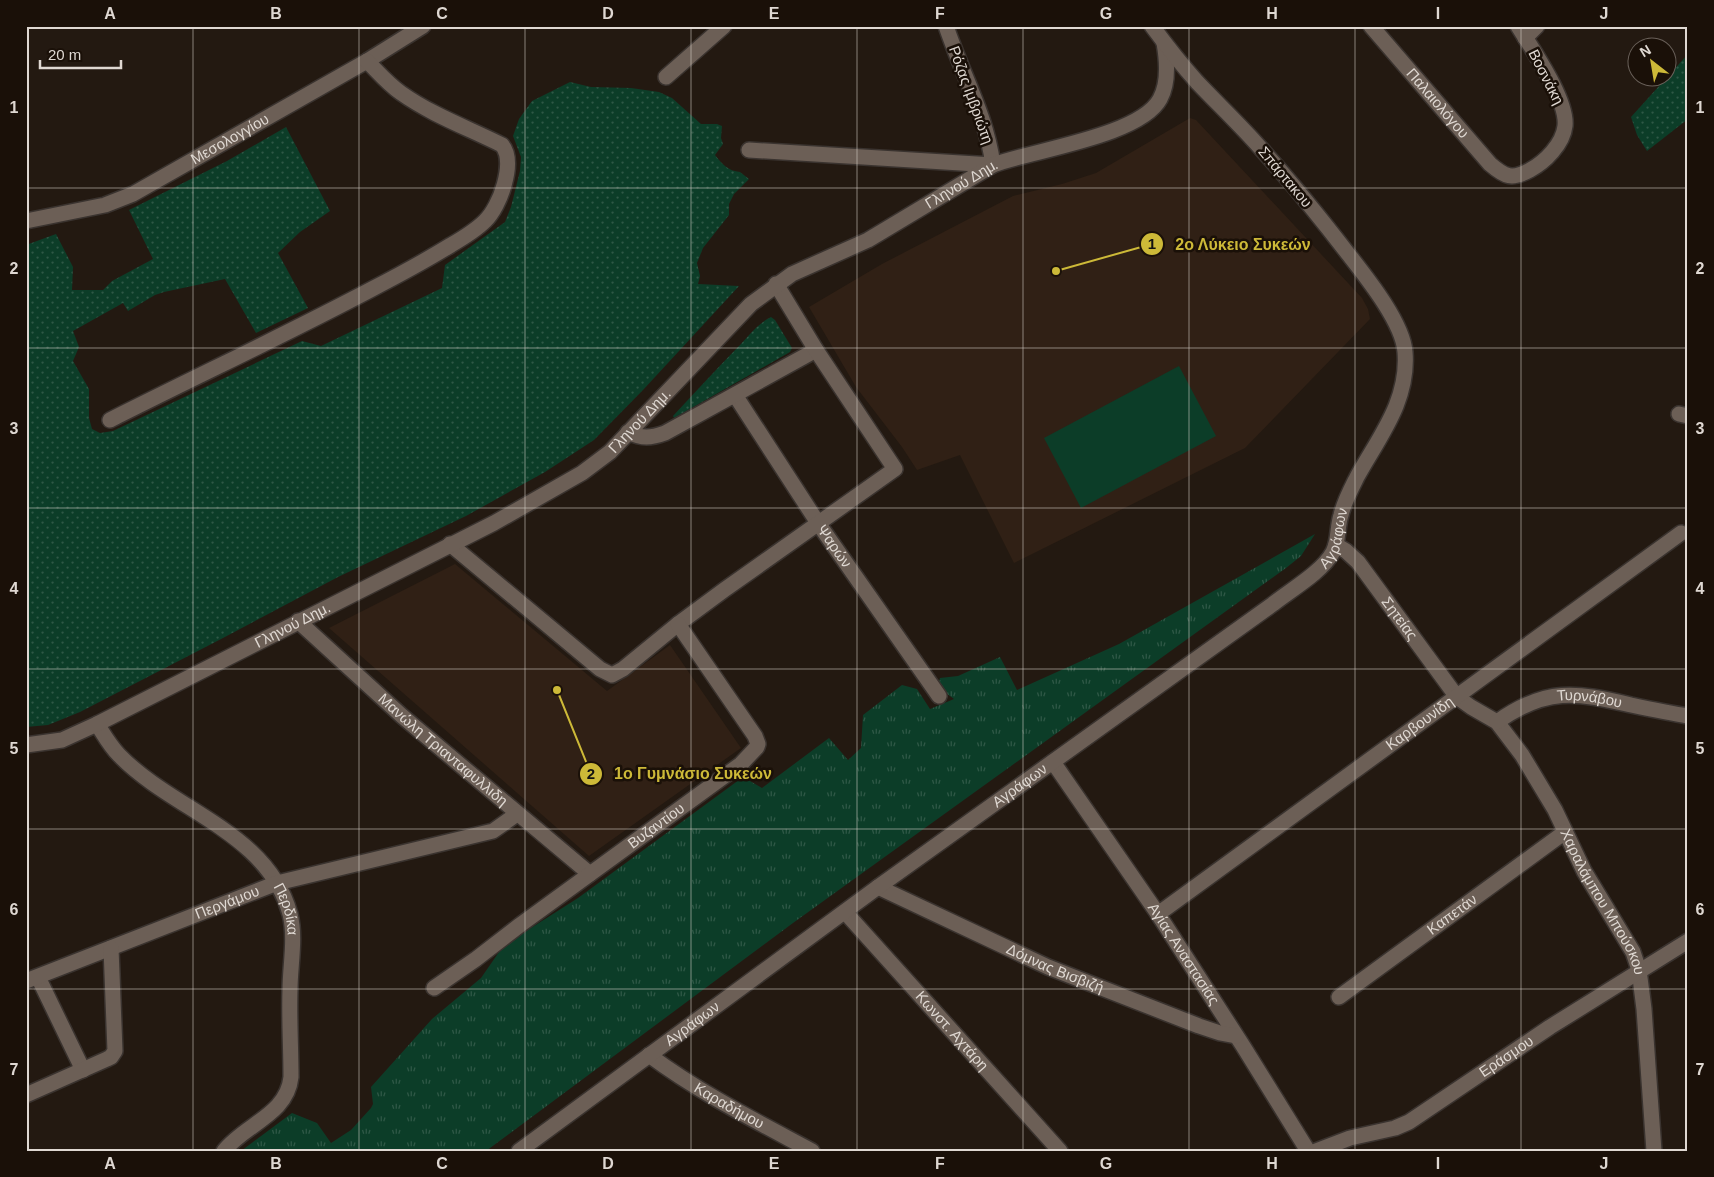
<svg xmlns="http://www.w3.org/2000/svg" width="1714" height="1177" viewBox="0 0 1714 1177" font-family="Arial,sans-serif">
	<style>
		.built { fill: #302015 }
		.grass { fill: url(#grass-dots) }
		.park { fill: url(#park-tufts) }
		.pitch { fill: #0c3d28 }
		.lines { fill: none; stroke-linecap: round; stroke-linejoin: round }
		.street-casing { stroke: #3a332f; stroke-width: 18 }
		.street { stroke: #6c5f56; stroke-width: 15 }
		.grid { fill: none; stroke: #dfd8d2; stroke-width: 1; stroke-opacity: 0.55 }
		.labels { text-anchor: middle; stroke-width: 5; stroke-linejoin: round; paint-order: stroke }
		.street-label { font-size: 15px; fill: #dfd8d2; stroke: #1a1008 }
		.leader { fill: none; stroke: #cdb938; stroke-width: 2 }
		.callout-dot { fill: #cdb938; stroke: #1a1008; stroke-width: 2 }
		.mark-label { font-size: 15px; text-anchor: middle; font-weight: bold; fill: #111 }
		.callout-label { font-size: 16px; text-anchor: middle; font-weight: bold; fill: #cdb938; stroke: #1a1008; stroke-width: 5; stroke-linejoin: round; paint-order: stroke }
		.neatline { fill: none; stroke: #dfd8d2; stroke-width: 2 }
		.grid-label { font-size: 16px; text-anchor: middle; font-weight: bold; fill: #dfd8d2 }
	</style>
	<defs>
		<pattern id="grass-dots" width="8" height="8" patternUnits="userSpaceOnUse" patternTransform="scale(1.25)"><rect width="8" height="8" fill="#0c3d28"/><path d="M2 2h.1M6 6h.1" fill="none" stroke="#2f5846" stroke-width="1.8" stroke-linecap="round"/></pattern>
		<pattern id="park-tufts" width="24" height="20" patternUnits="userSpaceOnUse" patternTransform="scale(1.25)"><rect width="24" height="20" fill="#0c3d28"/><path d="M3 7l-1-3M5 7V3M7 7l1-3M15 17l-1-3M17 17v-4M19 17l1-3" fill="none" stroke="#2f5846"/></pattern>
	</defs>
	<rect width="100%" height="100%" fill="#231911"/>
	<path class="built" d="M1190,118l6,2 166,178 6,11 2,10 -125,129 -231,115 -54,-108 -43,15 -15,-23 -46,-60 -47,-80 73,-43 131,-68 49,-12 34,-11z
		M455,564l152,127 63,-46 71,103 -152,108 -260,-228z"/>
	<path class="grass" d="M1688,54v65l-41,32 -10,-16 -6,-18z
		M570,82l21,5 40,1 28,4 13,6 29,26h16l5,2 -1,12 2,6 -8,11c7,9 13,16 25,17l9,7 -15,15 -5,10v11l-26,33 -6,15 3,13 -2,8 41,2 -96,104 -49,50 -49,32 -79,44 -128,61 -115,61 -143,74 -32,13 -22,2v-482l30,-11 17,33 -1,23h31l9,-9 41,-22 -24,-49 98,-49 59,-34 44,84 -30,21 -22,21 30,55 -52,25 -31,-54 -61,13 -9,3 -27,16 -5,-8 -50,28 6,16 -6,14 16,28v29l3,11 8,4 13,-2 189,-90 19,5 121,-58 3,-23 60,-43 6,-15 9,-36 1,-14 -8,-21 6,-17 13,-18z
		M771,317l4,3 17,28 -2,4 -116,66 -1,-2c21,-23 42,-45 64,-68 10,-10 21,-25 34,-31z"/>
	<path class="park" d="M1315,534l-14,22 -15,12 -493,355 -307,228h-245l51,-38 25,10 14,20 20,-13 20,-22 2,-4 -2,-17 61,-68 49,-41 18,-26 10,-10 69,-44 165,-121 19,11 67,-50 19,22 13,-12 2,-33 39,-30 15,4 13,20 24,-10 -16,-12 2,-9 18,-2 42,-19 17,33 102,-46z"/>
	<path class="pitch" d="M1179,366l37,70 -135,72 -37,-70z"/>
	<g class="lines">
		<defs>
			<g id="street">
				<path id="s1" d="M1371,26l119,138c15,13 22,16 40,6 15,-8 33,-26 35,-44 3,-26 -33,-77 -47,-100"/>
				<path d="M1525,38l12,-12"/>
				<path d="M666,77l58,-51"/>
				<path d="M749,150l244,15c-7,-51 -31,-91 -47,-139"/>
				<path id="s2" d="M26,221l79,-16 28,-11 234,-133 56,-35"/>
				<path id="s3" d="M735,395l83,128 121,173"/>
				<path d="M1679,414l9,2"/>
				<path d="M110,420c87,-44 175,-85 262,-131 27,-14 53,-28 79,-44 12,-7 24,-14 34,-24 15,-14 31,-59 17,-76 -34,-17 -70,-30 -101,-52 -13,-9 -23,-21 -34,-32"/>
				<path d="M628,432c14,7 23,6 37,1l151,-83"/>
				<path d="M450,544l150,125 12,6 11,-6 55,-45 46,-34 171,-121 -79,-119 -40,-66"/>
				<path id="s4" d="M1336,545l10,6 12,11 99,135 14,10 26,15 25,33 33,55 29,61 49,81 6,18 5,39 10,142"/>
				<path id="s5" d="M298,621l104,95 188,158"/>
				<path id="s6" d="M1497,722c49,-35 79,-30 134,-17 19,4 38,8 57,11"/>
				<path id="s7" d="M97,724c7,11 13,22 22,31 54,56 149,77 171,159 6,24 0,52 0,76 -1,29 1,58 1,87 -4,38 -46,47 -67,74"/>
				<path id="s8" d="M26,745l36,-5 35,-16 397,-201 88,-50 28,-21 141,-148 41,-30 76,-34 125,-75c40,-15 147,-29 167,-66 9,-16 7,-39 4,-56"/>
				<path id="s9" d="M1053,762l105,152 85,132 65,105"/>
				<path id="s10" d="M878,887l170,80 151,59 21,7 16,3"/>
				<path id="s11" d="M845,912l215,239"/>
				<path id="s12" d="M1158,914l523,-381"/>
				<path d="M38,977l45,93"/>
				<path id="s13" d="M26,981l251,-98 216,-52 24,-17"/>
				<path id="s14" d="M434,988l42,-29 44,-34 221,-161 16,-17 1,-3 -3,-8 -77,-112"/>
				<path id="s15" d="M1339,997l226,-165"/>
				<path id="s16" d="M649,1055c51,38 107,66 163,96"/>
				<path d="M26,1095l81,-36 4,-2 4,-6 -4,-103"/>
				<path id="s17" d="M519,1151l359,-264 395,-283c19,-15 49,-32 60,-52 6,-11 4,-25 8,-37 3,-13 10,-26 16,-38 22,-40 52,-76 48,-125 -2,-29 -38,-74 -56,-97 -30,-39 -61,-77 -94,-113 -19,-21 -39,-40 -58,-60 -16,-18 -31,-37 -45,-56"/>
				<path id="s18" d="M1316,1151l34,-13 45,-10 14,-6 141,-95 138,-86"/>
			</g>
		</defs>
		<use href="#street" class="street-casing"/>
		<use href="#street" class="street"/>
	</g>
	<path class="grid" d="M193,26v1125M359,26v1125M525,26v1125M691,26v1125M857,26v1125M1023,26v1125M1189,26v1125M1355,26v1125M1521,26v1125M26,188h1662M26,348h1662M26,508h1662M26,669h1662M26,829h1662M26,989h1662"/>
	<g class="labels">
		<g class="street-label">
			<text transform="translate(1546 77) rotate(63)" y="5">Βοσνάκη</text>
			<text transform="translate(971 95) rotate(70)" y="5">Ρόζας Ιμβριώτη</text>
			<text dy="5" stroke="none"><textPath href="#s1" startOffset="102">Παλαιολόγου</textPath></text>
			<text dy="5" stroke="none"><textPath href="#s2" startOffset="222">Μεσολογγίου</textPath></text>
			<text transform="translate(1285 177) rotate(50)" y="5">Σπάρτακου</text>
			<text dy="5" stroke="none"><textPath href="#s8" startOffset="1104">Γληνού Δημ.</textPath></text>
			<text dy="5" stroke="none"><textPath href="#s8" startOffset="699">Γληνού Δημ.</textPath></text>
			<text dy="5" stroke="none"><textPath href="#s17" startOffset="1025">Αγράφων</textPath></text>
			<text dy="5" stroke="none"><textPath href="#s3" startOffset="181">Ψαρών</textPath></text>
			<text dy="5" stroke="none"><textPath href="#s4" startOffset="98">Σητείας</textPath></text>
			<text dy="5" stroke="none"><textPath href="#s8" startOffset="294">Γληνού Δημ.</textPath></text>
			<text dy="5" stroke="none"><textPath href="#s6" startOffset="99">Τυρνάβου</textPath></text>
			<text dy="5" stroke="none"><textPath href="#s12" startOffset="324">Καρβουνίδη</textPath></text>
			<text dy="5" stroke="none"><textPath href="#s5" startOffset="194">Μανώλη Τριανταφυλλιδη</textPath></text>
			<text dy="5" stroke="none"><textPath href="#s17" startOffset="620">Αγράφων</textPath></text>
			<text dy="5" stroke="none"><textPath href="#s14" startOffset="275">Βυζαντίου</textPath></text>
			<text dy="5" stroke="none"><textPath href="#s13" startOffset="216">Περγάμου</textPath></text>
			<text dy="5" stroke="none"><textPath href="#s4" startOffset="452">Χαραλάμπου Μπούσκου</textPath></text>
			<text dy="5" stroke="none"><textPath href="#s7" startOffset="271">Περδίκα</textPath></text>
			<text dy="5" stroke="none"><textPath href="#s15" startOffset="140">Καπετάν</textPath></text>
			<text dy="5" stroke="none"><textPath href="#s9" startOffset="232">Αγίας Αναστασίας</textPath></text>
			<text dy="5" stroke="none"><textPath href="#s10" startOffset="195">Δόμνας Βισβιζή</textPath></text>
			<text dy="5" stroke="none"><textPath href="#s17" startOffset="215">Αγράφων</textPath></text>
			<text dy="5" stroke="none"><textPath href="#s11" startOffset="160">Κωνστ. Αχτάρη</textPath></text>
			<text dy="5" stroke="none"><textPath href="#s18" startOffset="215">Εράσμου</textPath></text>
			<text dy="5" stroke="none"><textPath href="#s16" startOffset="95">Καραδήμου</textPath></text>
		</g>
	</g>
	<path class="leader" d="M1056 271L1152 244M557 690L591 774"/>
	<g class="callout-dot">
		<circle cx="1056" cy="271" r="5"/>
		<circle cx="557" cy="690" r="5"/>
		<circle cx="1152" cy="244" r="12"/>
		<circle cx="591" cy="774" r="12"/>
	</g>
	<g class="mark-label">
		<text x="1152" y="249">1</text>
		<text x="591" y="779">2</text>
	</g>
	<g class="callout-label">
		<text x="1243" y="250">2ο Λύκειο Συκεών</text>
		<text x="693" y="779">1ο Γυμνάσιο Συκεών</text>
	</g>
	<rect width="1714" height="1177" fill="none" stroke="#1a1008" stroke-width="55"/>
	<g transform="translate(1652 62) rotate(329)"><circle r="24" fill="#1a1008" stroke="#696059"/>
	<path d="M0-4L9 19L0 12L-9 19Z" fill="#cdb938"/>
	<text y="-8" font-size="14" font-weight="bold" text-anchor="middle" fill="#dfd8d2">N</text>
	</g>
	<path d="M40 60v8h81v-8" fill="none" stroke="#dfd8d2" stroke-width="2.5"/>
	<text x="48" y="60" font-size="15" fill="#dfd8d2" stroke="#1a1008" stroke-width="4" paint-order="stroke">20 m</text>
	<rect x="28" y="28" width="1658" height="1122" class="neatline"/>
	<g class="grid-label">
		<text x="110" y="19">A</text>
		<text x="276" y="19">B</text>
		<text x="442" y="19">C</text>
		<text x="608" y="19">D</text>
		<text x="774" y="19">E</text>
		<text x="940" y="19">F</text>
		<text x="1106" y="19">G</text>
		<text x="1272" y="19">H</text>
		<text x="1438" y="19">I</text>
		<text x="1604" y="19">J</text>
		<text x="14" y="113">1</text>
		<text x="1700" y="113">1</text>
		<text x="14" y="274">2</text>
		<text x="1700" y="274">2</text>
		<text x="14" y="434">3</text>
		<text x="1700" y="434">3</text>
		<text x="14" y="594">4</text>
		<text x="1700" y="594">4</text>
		<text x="14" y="754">5</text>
		<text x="1700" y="754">5</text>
		<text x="14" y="915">6</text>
		<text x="1700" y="915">6</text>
		<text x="14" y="1075">7</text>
		<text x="1700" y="1075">7</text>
		<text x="110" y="1169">A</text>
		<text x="276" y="1169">B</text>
		<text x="442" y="1169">C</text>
		<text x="608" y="1169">D</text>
		<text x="774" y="1169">E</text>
		<text x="940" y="1169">F</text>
		<text x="1106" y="1169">G</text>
		<text x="1272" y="1169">H</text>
		<text x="1438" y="1169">I</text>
		<text x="1604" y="1169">J</text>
	</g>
</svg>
